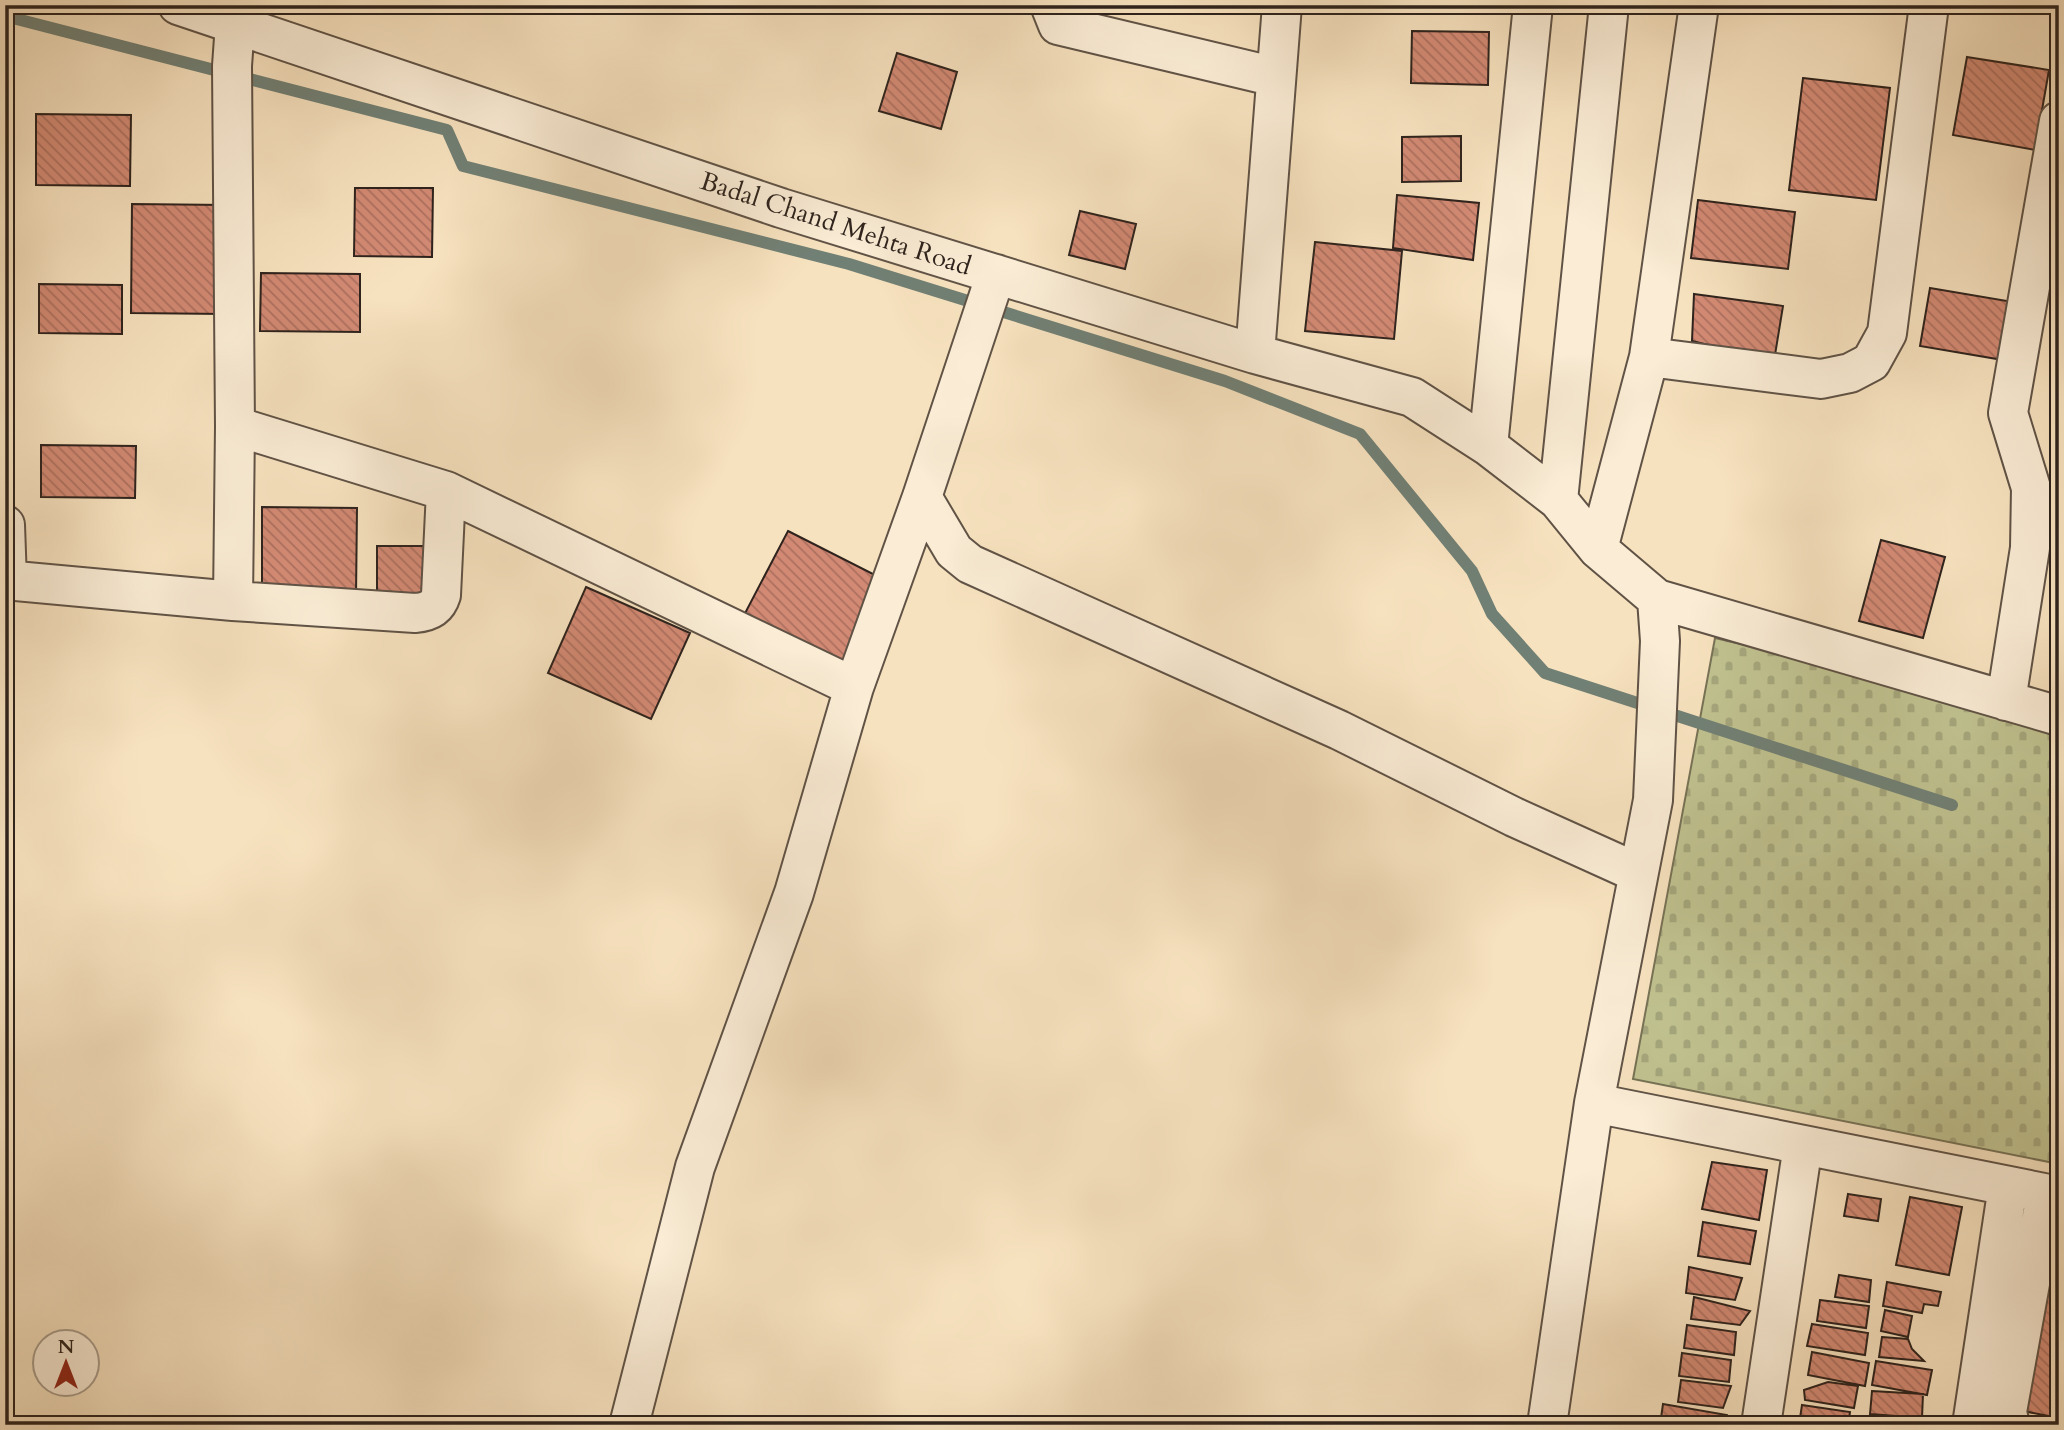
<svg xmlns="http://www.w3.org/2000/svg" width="2064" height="1430" viewBox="0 0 2064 1430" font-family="Cardo,serif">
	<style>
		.cemetery { fill: url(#cemetery-stones); stroke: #777256; stroke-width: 2 }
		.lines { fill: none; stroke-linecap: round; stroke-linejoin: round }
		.stream { stroke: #718075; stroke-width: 12 }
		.building { fill: url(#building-back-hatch); stroke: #2e231d; stroke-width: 2 }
		.minor-casing { stroke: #605346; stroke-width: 42 }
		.minor { stroke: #faecd5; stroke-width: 38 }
		.labels { text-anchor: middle; stroke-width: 7; stroke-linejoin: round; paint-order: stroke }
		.street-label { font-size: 26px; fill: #2e231d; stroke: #faecd5 }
	</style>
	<defs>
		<pattern id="cemetery-stones" width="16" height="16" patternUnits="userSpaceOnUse" patternTransform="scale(1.75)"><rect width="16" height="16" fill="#c0c290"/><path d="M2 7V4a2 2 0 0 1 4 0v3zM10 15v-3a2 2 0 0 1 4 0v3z" fill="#a5a67c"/></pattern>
		<pattern id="building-back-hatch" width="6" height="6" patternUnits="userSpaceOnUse" patternTransform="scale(1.75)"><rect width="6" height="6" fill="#d38a74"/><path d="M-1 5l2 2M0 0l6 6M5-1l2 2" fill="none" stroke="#ac705f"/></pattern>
	</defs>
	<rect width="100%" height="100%" fill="#f7e2bf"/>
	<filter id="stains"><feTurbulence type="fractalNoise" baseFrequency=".00286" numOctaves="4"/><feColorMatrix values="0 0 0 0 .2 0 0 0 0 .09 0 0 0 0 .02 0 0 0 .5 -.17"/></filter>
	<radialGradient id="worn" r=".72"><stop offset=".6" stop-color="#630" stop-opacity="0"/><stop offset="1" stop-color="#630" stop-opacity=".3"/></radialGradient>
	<path class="cemetery" d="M1715,638l130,30 214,68v428l-426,-85z"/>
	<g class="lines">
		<path class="stream" d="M5,16l442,114 16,36 386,98 376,117 135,53 112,137 20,43 53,59 407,132"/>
	</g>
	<path class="building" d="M1412,31l77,1 -1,53 -77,-2z
		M897,53l60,19 -16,57 -62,-18z
		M1967,57l82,13 -14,80 -82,-15z
		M1803,78l87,10 -14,112 -87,-10z
		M36,114l95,1 -1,71 -94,-1z
		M1461,136v45l-59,1v-45z
		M355,188h78l-1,69 -78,-1z
		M1397,195l82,8 -6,57 -80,-12z
		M1698,200l97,12 -7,57 -97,-11z
		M132,204l94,1 -2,109 -93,-1z
		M1080,211l56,13 -11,45 -56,-14z
		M1315,242l87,9 -8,88 -89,-8z
		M261,273l99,1v58l-100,-1z
		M39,284l83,1v49l-83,-1z
		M1930,288l83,14 -10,58 -83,-14z
		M1694,294l89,12 -9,55 -82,-20z
		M41,445l95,1 -1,52 -94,-1z
		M262,507l95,1 -1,88 -94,-1z
		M788,531l87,44 -31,96 -102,-52z
		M1881,540l64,17 -22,81 -64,-17z
		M377,546h48v59h-48z
		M586,587l104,46 -39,86 -103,-46z
		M1712,1162l55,8 -8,50 -57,-11z
		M1848,1194l33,5 -3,22 -34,-5z
		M1910,1197l52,10 -13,68 -53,-10z
		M1703,1222l53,9 -6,33 -52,-8z
		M2047,1235l12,3v180l-46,-9z
		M1689,1267l53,11 -7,22 -49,-7z
		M1839,1275l32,5 -2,22 -34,-5z
		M1887,1282l54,10 -3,14 -14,-2 -2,9 -39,-7z
		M1694,1297l56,14 -10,14 -49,-6z
		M1820,1300l49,6 -3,22 -49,-7z
		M1885,1310l27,6 -4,21 -27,-6z
		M1812,1324l56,9 -3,22 -58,-9z
		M1687,1325l49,7 -2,23 -50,-7z
		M1882,1337l26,2 4,10 12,12 -45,-4z
		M1812,1352l57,11 -4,23 -57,-11z
		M1682,1353l49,7 -2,22 -50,-6z
		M1876,1361l56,9 -5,25 -55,-10z
		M1681,1380l50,6 -8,22 -45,-6z
		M1828,1382l30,4 -4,22 -49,-8 -1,-10z
		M1872,1391l51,3 -1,24 -52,-4z
		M1663,1404l64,11 1,10h-68z
		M1802,1405l48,7 -2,13h-49z
		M1868,1418l45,3v4h-46z"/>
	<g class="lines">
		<defs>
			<path id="minor" d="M178,5l603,203 474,146 157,43 76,49 70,54 40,49 59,50 402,117
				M1050,5l8,20 218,52
				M1255,354l27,-349
				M1649,357l172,22 29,-6 21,-11 16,-29 42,-328
				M235,426l211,65 408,196
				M1488,446l45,-441
				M922,497l32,54 16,13 369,166 175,87 124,56
				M1558,500l51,-495
				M5,525l2,56
				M1598,549l51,-192 50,-352
				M5,580l228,21 182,12c14,-1 22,-5 26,-18l5,-104
				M233,601l2,-175 -3,-360 3,-42
				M2006,701l24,-153 1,-60 -23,-75 51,-292
				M1594,1103l465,93
				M629,1425l66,-258 99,-274 60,-206 68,-190 74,-223
				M1547,1425l47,-322 59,-303 7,-159 -3,-42
				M1761,1425l42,-280
				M1972,1425l36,-239
				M2010,1425l-3,-13 39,-218"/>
		</defs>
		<use href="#minor" class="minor-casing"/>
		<use href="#minor" class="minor"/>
	</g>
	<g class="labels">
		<g class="street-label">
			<text transform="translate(836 223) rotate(18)" y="9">Badal Chand Mehta Road</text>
		</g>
	</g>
	<rect width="2064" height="1430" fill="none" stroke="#f7e2bf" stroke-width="28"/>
	<rect x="7" y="7" width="2050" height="1416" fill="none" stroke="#2e231d" stroke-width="3.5"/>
	<rect x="14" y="14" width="2036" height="1402" fill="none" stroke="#2e231d" stroke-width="2"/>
	<g transform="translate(66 1363)"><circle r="33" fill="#faecd5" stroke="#a89c8b" stroke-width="2"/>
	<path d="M0-5L12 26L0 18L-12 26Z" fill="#8f2418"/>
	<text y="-10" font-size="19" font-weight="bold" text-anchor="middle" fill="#2e231d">N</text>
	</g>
	<rect width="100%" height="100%" filter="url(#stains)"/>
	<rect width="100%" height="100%" fill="url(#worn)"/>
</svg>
